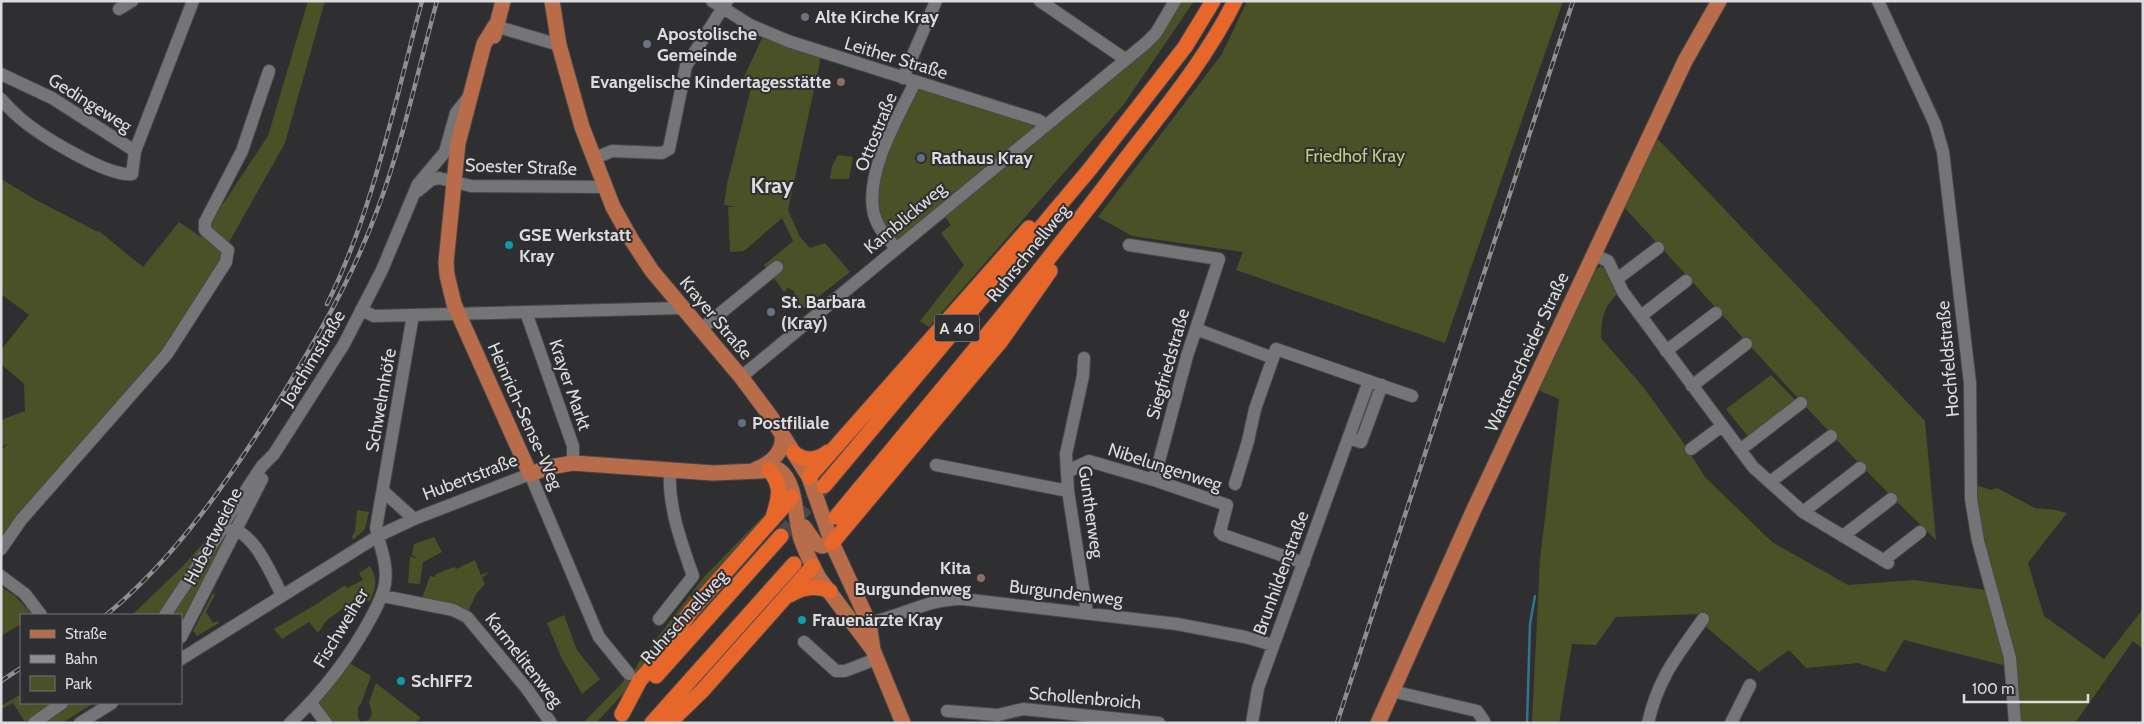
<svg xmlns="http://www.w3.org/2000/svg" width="2144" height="724" viewBox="0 0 2144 724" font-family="Cabin,sans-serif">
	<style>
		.green { fill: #4b5127 }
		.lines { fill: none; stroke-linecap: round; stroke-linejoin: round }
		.stream { stroke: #2e778e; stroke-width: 2.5 }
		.highway-tunnel { stroke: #49484b; stroke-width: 15; stroke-dasharray: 15 8; stroke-linecap: butt }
		.minor-casing { stroke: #4a494c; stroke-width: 14 }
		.major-casing { stroke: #4a494c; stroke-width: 17 }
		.highway-casing { stroke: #4a494c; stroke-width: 17 }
		.minor { stroke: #757477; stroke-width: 12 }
		.major { stroke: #b96c49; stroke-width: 15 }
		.highway { stroke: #e7672a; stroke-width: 15 }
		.rail-casing { stroke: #8f8e91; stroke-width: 4.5 }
		.rail { stroke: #2f2e31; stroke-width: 2.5; stroke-dasharray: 8; stroke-linecap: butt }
		.worship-dot { fill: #6b7280; stroke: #2f2e31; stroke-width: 2 }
		.education-dot { fill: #8d6e63; stroke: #2f2e31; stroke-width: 2 }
		.service-dot { fill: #5c6f8a; stroke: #2f2e31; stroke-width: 2 }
		.culture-dot { fill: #0f9aa8; stroke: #2f2e31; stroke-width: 2 }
		.labels { text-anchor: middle; stroke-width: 4; stroke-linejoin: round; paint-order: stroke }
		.shield { fill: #2f2e31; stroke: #a8a7a9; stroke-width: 1 }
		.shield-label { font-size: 16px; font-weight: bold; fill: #dcdbdd }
		.poi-label { font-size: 18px; font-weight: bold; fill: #dcdbdd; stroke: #2f2e31; text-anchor: start }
		.street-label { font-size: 18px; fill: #dcdbdd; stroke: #2f2e31 }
		.park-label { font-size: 18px; fill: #bfcd78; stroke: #2f2e31 }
		.district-label { font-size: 22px; font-weight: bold; fill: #dcdbdd; stroke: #2f2e31 }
	</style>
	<rect width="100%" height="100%" fill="#2f2e31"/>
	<path class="green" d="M308,1h17l-40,142 -57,101 -6,18 -45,69 -15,20 -161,187v-88l7,-6 -7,3v-27l24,-9 -1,-27 -23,-20v-14l28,-35 -28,-21v-115l35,21 62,32 1,-1 44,36 36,-45 22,15 67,-101z
		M1181,1h13l-70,103 -195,223 -9,-6 44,-56 -23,-32 10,-8 -6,-8 205,-169 7,-7z
		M1247,1h316l-118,342 -209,-73 7,-18 -111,-16 -34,-19 124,-163z
		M762,38l59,19 -33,153 12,27 10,11 15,-5 25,29 -46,36 -9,-10 -1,-7 -6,-3 -4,4 -20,-27 29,-24 -11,-23 -38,33 -14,1 -2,-45h9l-13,-2 3,-21 26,-104 -9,-3z
		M917,84l117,41 -2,5 -135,114 -21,-35 1,-35z
		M1656,137l269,284 11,119c-109,-104 -210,-223 -313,-334z
		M838,155l15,2 -4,22h-19l2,-13z
		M1601,266l5,4 12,23c-15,15 -16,24 -17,45l43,50 39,54 22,35 67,65 76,43 66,-5 72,10 23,68 -6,7 -99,-25 -19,32 -27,-9 -52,5 -17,-18 -30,22 -54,-46 -5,-12 -84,3 -20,28 -24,-1 -13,79h-27l8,-164 19,-160 -21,-9 58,-120z
		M1771,375l26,27 -47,37 -24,-30z
		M1973,484l18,6 6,-2 38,20 21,2 11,3 -39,50 16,53 60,43 39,-50v40l-10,-8 -58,82h-59z
		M357,510l12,2 -4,17 -12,11 -1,-4 3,-5z
		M769,510l2,1 -138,172 -37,40h-13l39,-40 6,-9 4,1 8,-15 64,-83z
		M217,528l-58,87h-27l51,-49z
		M434,537l8,15 -19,10 -3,22 -12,-1 2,-27 8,3 -6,-4 2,-11z
		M221,539l5,5 -45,77v-6h-12z
		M475,560l6,15 9,-4 -8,7 3,6 -9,10 -8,18 -18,-9 -28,-5 8,-22 5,1 1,-3 18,-7 2,2z
		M370,566c8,14 6,21 0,35l-15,-2 -29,22 -8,12 -9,-11 -27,17 -8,-10 41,-24 30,-20 2,3 16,-8 -4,-7z
		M1,587l13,8 17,18 -2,2h-8v9l-20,12z
		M213,593l2,2 -9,17 7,11 4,-2 2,2 -22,13 -4,-5z
		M564,615l13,35 23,29 -18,15 -21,-37 -14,-34z
		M346,661l25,15 -10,28 -3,3v11l3,4 8,-2 3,-6 -3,-12 7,-19 45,35 -7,5h-87l-15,-20z
		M21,694v9h32l-28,19 -12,-19 -12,6v-3z
		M69,703h25l-32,20h-21z"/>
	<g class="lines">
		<path class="stream" d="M1527,723l3,-99 5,-28"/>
		<path class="highway-tunnel" d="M781,536l42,-48"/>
		<defs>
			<path id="minor" d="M712,1l38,24 38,16 250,79 8,5
				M1040,1l85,58
				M1878,1l57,123 8,28 27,231 1,116 7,42 32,117 5,65
				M119,9l13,-8
				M495,26l64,19
				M1,74l51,24 83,53
				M903,78l33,-77
				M1,99c6,7 13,14 20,20 19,16 86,58 111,55l3,-23 58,-150
				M593,159l19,-8 50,2 7,-4 17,-83 41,-65
				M418,191l13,-11 8,-2 32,8 134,1
				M1129,245l90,14 -32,97 -33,124
				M896,248c-10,-11 -21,-23 -23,-39 -6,-41 25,-91 42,-127
				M1594,255l14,6 15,31 130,175 50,45 85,51
				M1617,279l41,-31
				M361,310l13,6 309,-8
				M528,312v6l45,128v17
				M1641,316l45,-35
				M701,329l76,-62
				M1196,329l77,29 3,-9 136,47
				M1666,351l50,-38
				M1084,358l-1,18 -17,78 2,37 19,122
				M741,377l405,-334 10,-10 19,-32
				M1692,386l54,-42
				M1349,438l12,4 21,-57
				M1691,449l31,-23
				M1740,450l61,-47
				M936,465l132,26
				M1067,473l11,-7 11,-5 65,19 73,25 -7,27 3,3 81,28
				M1770,482l61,-46
				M1235,484l13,-43 7,-32 18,-51
				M383,491l31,28
				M1803,512l57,-44
				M230,530c23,-1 42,46 52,65
				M1843,536l48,-37
				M1,549l20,-29 146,-166 59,-92 2,-12 -23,-20v-8l37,-71 27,-80
				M1884,560l36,-28
				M1,576l24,18 16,21
				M383,596l70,14 14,7 60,72 24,34
				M165,615l55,-83 4,-9 38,-57 12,-12 70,-110 38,-74 36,-86 27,-32 11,-39 15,-19
				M659,619l34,-43c-12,-34 -25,-69 -23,-105
				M861,624c35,-4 65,-26 102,-25l214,25 68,13 28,8
				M181,637l81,-158
				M804,642l32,29h9l31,-12
				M181,659l197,-123 36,-17 116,-45 65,154 4,9 30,37
				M1392,691l85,20 7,10
				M311,703l15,20
				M947,711l51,4 25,-6 136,14
				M34,723l28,-20
				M80,723l32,-20
				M290,723c34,-32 60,-66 82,-107 5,-10 11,-20 13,-32 3,-20 -5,-37 -9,-56l37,-213
				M1252,723l6,-35 111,-307
				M1648,723c10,-45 29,-67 55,-104
				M1731,723l19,-38"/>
			<path id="major" d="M552,1l7,44 23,82 31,80 18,32 21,32 89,106 30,40 38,60 23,66 37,80 4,27 30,73
				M495,26l-11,18 -26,99 -12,119 1,13 7,29 76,170 20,-7 23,-4 140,10 66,-3c18,12 16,50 22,69 5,14 11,26 18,39l54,72
				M494,36l9,-35
				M756,469c15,-5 29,-18 26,-35
				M804,527l12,17 6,2 10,-3
				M1378,723l97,-216 210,-446 34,-60"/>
			<path id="highway" d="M794,453c12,9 23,7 34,-1
				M769,470c14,16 10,28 4,47
				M809,477l220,-249
				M824,486l266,-317 95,-122 28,-46
				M836,517c96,-116 194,-231 285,-352 40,-52 84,-104 114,-164
				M832,543l169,-202 49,-70
				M790,595c11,-8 28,-10 40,-4
				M656,676l125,-140
				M622,714l18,-34 20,-23 31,-46 101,-114
				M652,723l142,-159
				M669,723l33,-32 111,-125"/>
		</defs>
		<use href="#minor" class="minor-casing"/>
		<use href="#major" class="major-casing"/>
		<use href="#highway" class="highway-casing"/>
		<use href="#minor" class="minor"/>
		<use href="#major" class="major"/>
		<use href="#highway" class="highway"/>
		<defs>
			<path id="rail" d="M327,304c46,-92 68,-203 95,-303
				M106,615c71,-58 123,-136 172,-213 38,-62 75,-125 100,-194 25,-67 40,-138 59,-207
				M1,681l20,-13
				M1337,723l236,-722"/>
		</defs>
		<use href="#rail" class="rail-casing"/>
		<use href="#rail" class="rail"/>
	</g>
	<g class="worship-dot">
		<circle cx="805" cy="17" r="5"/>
		<circle cx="647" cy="44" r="5"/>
		<circle cx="771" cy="312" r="5"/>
	</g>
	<g class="education-dot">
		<circle cx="841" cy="82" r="5"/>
		<circle cx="981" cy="578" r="5"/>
	</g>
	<g class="service-dot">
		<circle cx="921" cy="158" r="5"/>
		<circle cx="742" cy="423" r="5"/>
	</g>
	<g class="culture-dot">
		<circle cx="509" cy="245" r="5"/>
		<circle cx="802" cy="620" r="5"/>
		<circle cx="401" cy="681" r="5"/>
	</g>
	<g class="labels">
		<rect class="shield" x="934.5" y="314.5" width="45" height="27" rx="4"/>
		<g class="shield-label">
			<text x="957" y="334">A 40</text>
		</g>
		<g class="poi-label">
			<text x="815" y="23">Alte Kirche Kray</text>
			<text x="657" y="40">Apostolische<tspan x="657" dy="21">Gemeinde</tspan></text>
			<text x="831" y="88" text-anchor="end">Evangelische Kindertagesstätte</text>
			<text x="931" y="164">Rathaus Kray</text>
			<text x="519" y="241">GSE Werkstatt<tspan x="519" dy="21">Kray</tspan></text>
			<text x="781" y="308">St. Barbara<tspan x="781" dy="21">(Kray)</tspan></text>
			<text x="752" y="429">Postfiliale</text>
			<text x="971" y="574" text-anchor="end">Kita<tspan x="971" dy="21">Burgundenweg</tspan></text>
			<text x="812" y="626">Frauenärzte Kray</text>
			<text x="411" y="687">SchIFF2</text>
		</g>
		<g class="street-label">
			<text transform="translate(896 58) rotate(17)" y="6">Leither Straße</text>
			<text transform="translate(90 103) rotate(32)" y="6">Gedingeweg</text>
			<text transform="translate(876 132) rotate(-68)" y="6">Ottostraße</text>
			<text transform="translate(521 167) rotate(2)" y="6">Soester Straße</text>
			<text transform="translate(905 218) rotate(-40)" y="6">Kamblickweg</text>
			<text transform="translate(1028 253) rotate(-51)" y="6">Ruhrschnellweg</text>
			<text transform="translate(716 318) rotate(50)" y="6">Krayer Straße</text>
			<text transform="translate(1527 352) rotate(-65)" y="6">Wattenscheider Straße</text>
			<text transform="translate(313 358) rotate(-59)" y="6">Joachimstraße</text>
			<text transform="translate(1948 359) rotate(-95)" y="6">Hochfeldstraße</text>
			<text transform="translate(1168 364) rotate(-74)" y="6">Siegfriedstraße</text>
			<text transform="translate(570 385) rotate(71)" y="6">Krayer Markt</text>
			<text transform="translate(381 400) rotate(-80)" y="6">Schwelmhöfe</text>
			<text transform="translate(525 416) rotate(66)" y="6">Heinrich-Sense-Weg</text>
			<text transform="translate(1165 467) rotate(18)" y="6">Nibelungenweg</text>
			<text transform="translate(470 477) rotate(-21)" y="6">Hubertstraße</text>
			<text transform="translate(1091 512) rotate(82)" y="6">Guntherweg</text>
			<text transform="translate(213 536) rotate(-63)" y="6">Hubertweiche</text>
			<text transform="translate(1281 573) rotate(-70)" y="6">Brunhildenstraße</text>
			<text transform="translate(1066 593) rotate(7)" y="6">Burgundenweg</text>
			<text transform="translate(684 617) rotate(-48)" y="6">Ruhrschnellweg</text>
			<text transform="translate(341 628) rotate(-59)" y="6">Fischweiher</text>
			<text transform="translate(524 660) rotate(52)" y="6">Karmelitenweg</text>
			<text transform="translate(1085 698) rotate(5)" y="6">Schollenbroich</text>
		</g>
		<g class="park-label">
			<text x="1355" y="162">Friedhof Kray</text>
		</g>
		<g class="district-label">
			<text x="772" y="193">Kray</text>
		</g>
	</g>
	<rect width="2144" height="724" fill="none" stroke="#dcdbdd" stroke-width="5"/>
	<rect x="20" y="614" width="162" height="90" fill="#2f2e31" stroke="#747376"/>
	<rect x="30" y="630" width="25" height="8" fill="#b96c49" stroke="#747376"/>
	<text x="65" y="639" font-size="15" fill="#dcdbdd">Straße</text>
	<rect x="30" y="655" width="25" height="8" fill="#8f8e91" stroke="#747376"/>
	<text x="65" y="664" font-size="15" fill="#dcdbdd">Bahn</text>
	<rect x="30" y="676" width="25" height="15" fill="#4b5127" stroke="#747376"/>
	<text x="65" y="689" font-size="15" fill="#dcdbdd">Park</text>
	<path d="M1964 694v8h124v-8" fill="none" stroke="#dcdbdd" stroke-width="2.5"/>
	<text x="1972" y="694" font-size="15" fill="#dcdbdd" stroke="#2f2e31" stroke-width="4" paint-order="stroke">100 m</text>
</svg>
